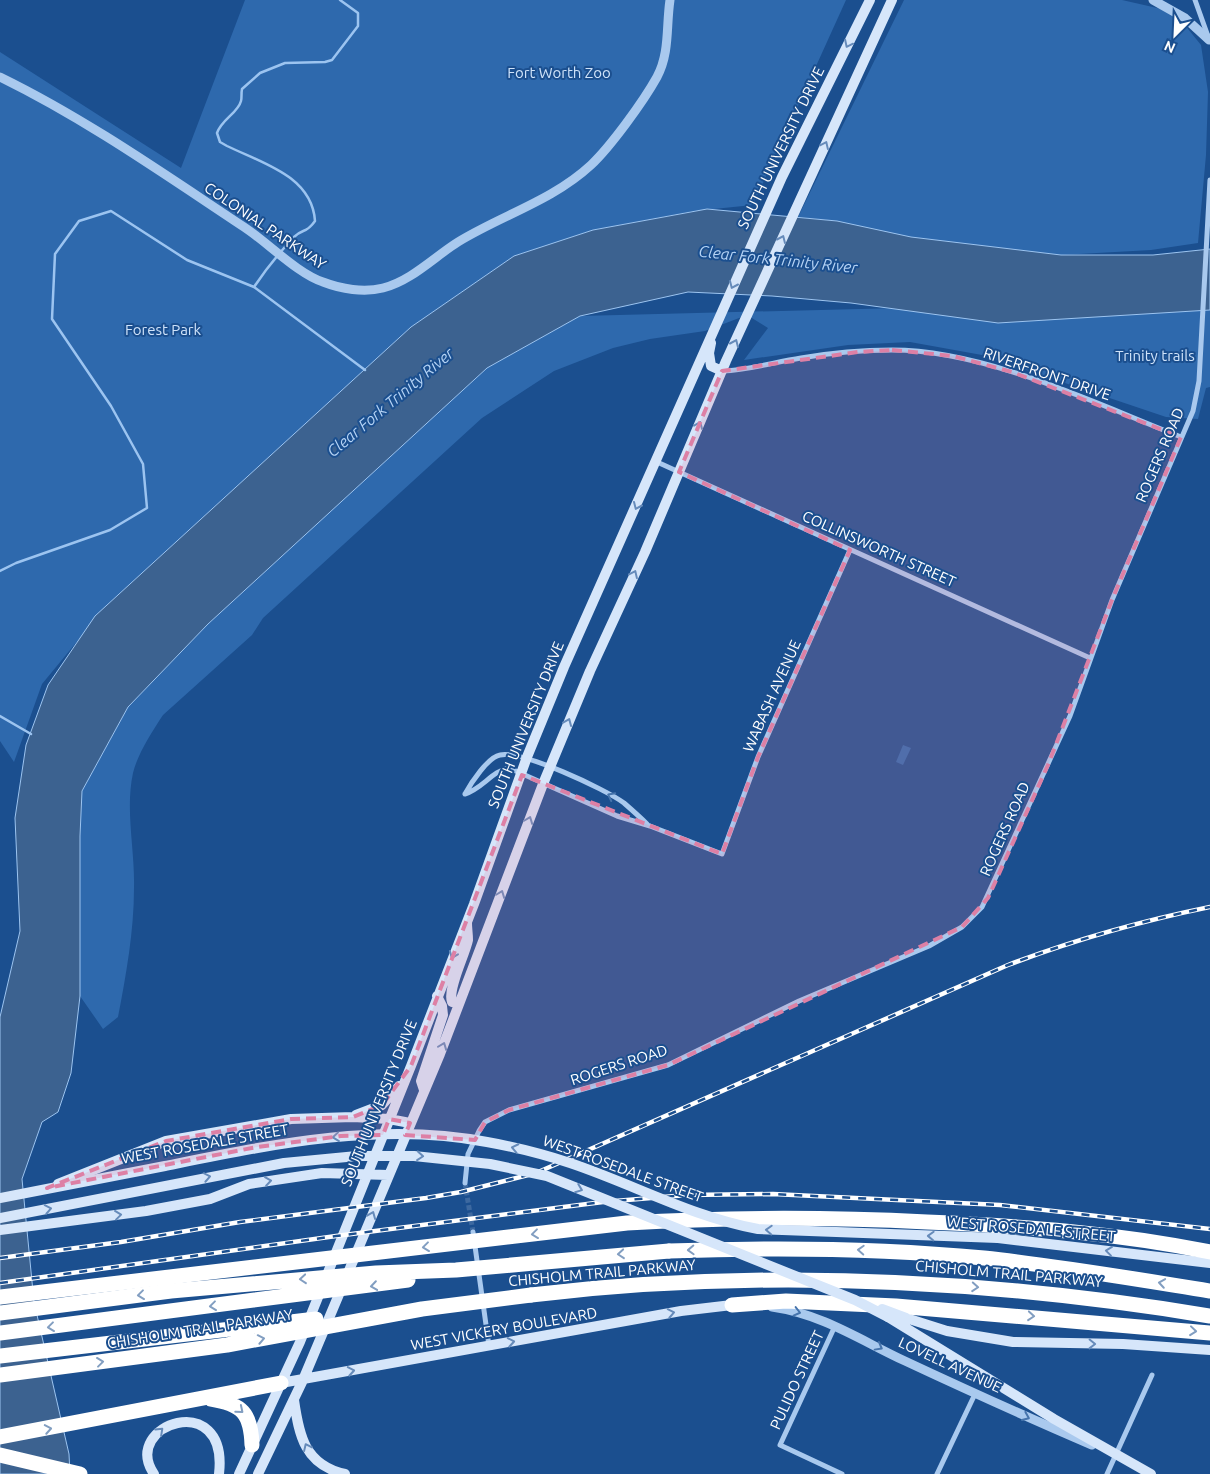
<svg xmlns="http://www.w3.org/2000/svg" width="1210" height="1474" viewBox="0 0 1210 1474" font-family="Ubuntu,sans-serif">
	<style>
		.green { fill: #2e69ad }
		.water { fill: #3c6290; stroke: #9cc4f0 }
		.lines { fill: none; stroke-linecap: round; stroke-linejoin: round }
		.stream { stroke: #9cc4f0; stroke-width: 2.5 }
		.minor-tunnel { stroke: #3d69a0; stroke-width: 5; stroke-dasharray: 5 2.5; stroke-linecap: butt }
		.minor { stroke: #a9c9ee; stroke-width: 5 }
		.tertiary { stroke: #a9c9ee; stroke-width: 9 }
		.secondary { stroke: #d6e6fa; stroke-width: 10 }
		.motorway { stroke: #fff; stroke-width: 15 }
		.rail-casing { stroke: #fff; stroke-width: 4.5 }
		.rail { stroke: #1b4f8f; stroke-width: 2.5; stroke-dasharray: 8; stroke-linecap: butt }
		.secondary-bridge { stroke: #d6e6fa; stroke-width: 10 }
		.motorway-bridge { stroke: #fff; stroke-width: 15 }
		.oneway { stroke: #668bba }
		.oneway2 { stroke: #4674ac }
		.oneway3 { stroke: #829ec1 }
		.marked { fill: #dd80a5; fill-opacity: 0.2; stroke: #dd80a5; stroke-width: 4; stroke-dasharray: 10 6; stroke-linejoin: round }
		.labels { text-anchor: middle; stroke-width: 4; stroke-linejoin: round; paint-order: stroke }
		.park-label { font-size: 15px; fill: #cfe3fa; stroke: #1b4f8f }
		.street-label { font-size: 15px; fill: #fff; stroke: #1b4f8f }
		.water-label { font-size: 16px; font-style: italic; fill: #b5d3f5; stroke: #1b4f8f }
	</style>
	<rect width="100%" height="100%" fill="#1b4f8f"/>
	<path class="green" d="M245,0h601l-93,205 -59,6 -101,19 -79,26 -103,71 -303,277 -66,80 -28,78 -14,-21v-689l181,116z
		M904,0h218l44,10 18,14 17,21 7,47 -2,63 -8,88 -47,7 -90,5 -150,-15 -74,-19 -39,-4z
		M1210,300v87l-4,1 -8,31 -32,-2 -184,-62 -72,-13 -62,3 -104,15 24,-32 -21,-13 -42,16 -55,8 -37,9 -59,23 -72,47 -196,179 -23,21 -11,17 -89,80c-10,15 -26,40 -30,58 -8,37 2,77 1,115 0,43 -8,87 -16,129l-15,12 -23,-33v-160l2,-45 46,-84 80,-83 279,-256 93,-52z
		M903,745l8,3 -8,17 -7,-3z"/>
	<path class="water" d="M707,209l130,12 74,16 150,18h92l57,-6v61l-212,13 -147,-20 -79,-7 -84,-4 -108,24 -93,52 -279,256 -80,83 -46,84 -2,45v160l-9,77 -13,39 -16,10 -20,57 12,123 35,152 1,20h-70v-457l20,-86 -5,-113 11,-73 22,-60 47,-69 316,-289 103,-71 79,-26z"/>
	<g class="lines">
		<path class="stream" d="M340,0l18,13v13l-26,34 -7,2 -40,1 -25,10 -18,16c-1,5 0,8 -1,12 -3,12 -19,18 -24,32l3,9 7,4c35,17 85,30 88,75 -9,13 -12,7 -21,16 -15,16 -28,32 -40,50l111,83
			M0,571l16,-8 94,-33 37,-22 -4,-44 -32,-58 -59,-87 3,-65 24,-33 32,-10 76,49 67,27
			M0,716l31,18"/>
		<path class="minor-tunnel" d="M465,1183l8,49"/>
		<path class="minor" d="M1195,0l14,39
			M723,371c26,-1 52,-9 78,-13 29,-5 61,-8 91,-8 94,0 202,53 289,87
			M657,462l433,196
			M465,794c17,-5 27,-23 44,-26l108,48 33,10 72,28 36,-97 92,-207
			M465,794c6,-11 23,-37 35,-39 22,-5 105,34 124,48 8,7 16,14 23,21
			M465,1183l3,-29 11,-23 6,-9 24,-12 159,-45 131,-64 130,-55 33,-19 20,-20 88,-191 42,-116 81,-189 6,-30 11,-201
			M473,1232l16,114
			M835,1326l-55,119 62,29
			M937,1474l38,-80
			M1107,1474l45,-99"/>
		<path class="tertiary" d="M1153,0l32,18 24,22 1,-2
			M0,77c86,42 164,97 244,150 23,15 54,47 79,55 18,7 41,11 60,6 28,-7 51,-31 75,-46 44,-27 94,-41 133,-77 20,-19 52,-63 66,-88 13,-24 9,-51 13,-77
			M772,1307c50,7 88,33 133,54 62,29 124,57 187,84"/>
		<path class="secondary" d="M711,343l-2,10 2,13 11,5
			M459,1004l-7,-2c-5,-13 13,-47 16,-62 0,-6 -1,-11 -1,-17
			M424,1090l-3,-9 22,-66 -1,-9 -5,-10
			M356,1115l26,-10 17,-19
			M58,1184l108,-43 125,-22 62,-2 36,2 21,4
			M0,1230l146,-19 64,-12 39,-15 73,-11 66,2
			M998,1238l212,25
			M888,1317l166,102 97,55
			M906,1318l41,13 66,11 110,2 87,6
			M281,1383l400,-72 51,-6
			M294,1400c5,36 11,65 51,74
			M154,1474c-34,-50 75,-86 65,0
			M239,1474l61,-132 111,-276 63,-162 53,-147 37,-90 218,-490 88,-177
			M258,1474l45,-94 137,-326 103,-270 47,-113 55,-119 81,-191 166,-361"/>
		<path class="motorway" d="M669,1251c106,-4 210,-3 315,7 76,8 151,21 226,33
			M531,1295c226,-27 455,-16 679,21
			M0,1297l627,-74c100,-6 200,-6 300,-1 95,4 190,11 283,30
			M732,1305l54,-4 110,5 314,27
			M211,1399c31,5 40,14 41,46
			M0,1437l281,-54
			M0,1455l80,19"/>
		<defs>
			<path id="rail" d="M0,1258l121,-16 119,-20 186,-24 35,-6 75,-19 472,-208c66,-25 133,-44 202,-58
				M0,1283l336,-47 267,-34 84,-7 86,-1 227,11 210,24"/>
		</defs>
		<use href="#rail" class="rail-casing"/>
		<use href="#rail" class="rail"/>
		<path class="secondary-bridge" d="M0,1198c55,-11 110,-21 165,-32 104,-21 215,-45 322,-24 28,5 56,12 83,21 63,21 122,54 188,66l240,9
			M0,1218l284,-55 73,-7h57l76,8 57,12 308,124 33,17
			M882,1309l24,9"/>
		<path class="motorway-bridge" d="M0,1313l171,-22 205,-18 80,-3 213,-19
			M0,1333l408,-53
			M0,1356l316,-37
			M0,1375l227,-30 195,-36 109,-14"/>
	</g>
	<defs><path id="oneway-chevron" d="M-2-3.5L2.5 0L-2 3.5" fill="none" stroke-width="1.6" stroke-linecap="round" stroke-linejoin="round" transform="scale(1.25)"/></defs>
	<g class="oneway">
		<use href="#oneway-chevron" transform="translate(848 44) rotate(116)"/>
		<use href="#oneway-chevron" transform="translate(825 145) rotate(-65)"/>
		<use href="#oneway-chevron" transform="translate(782 239) rotate(-66)"/>
		<use href="#oneway-chevron" transform="translate(733 285) rotate(114)"/>
		<use href="#oneway-chevron" transform="translate(735 343) rotate(-66)"/>
		<use href="#oneway-chevron" transform="translate(699 425) rotate(-67)"/>
		<use href="#oneway-chevron" transform="translate(637 506) rotate(114)"/>
		<use href="#oneway-chevron" transform="translate(634 574) rotate(-65)"/>
		<use href="#oneway-chevron" transform="translate(568 722) rotate(-67)"/>
		<use href="#oneway-chevron" transform="translate(529 820) rotate(-69)"/>
		<use href="#oneway-chevron" transform="translate(501 894) rotate(-69)"/>
		<use href="#oneway-chevron" transform="translate(453 955) rotate(112)"/>
		<use href="#oneway-chevron" transform="translate(443 1046) rotate(-69)"/>
		<use href="#oneway-chevron" transform="translate(336 1137) rotate(174)"/>
		<use href="#oneway-chevron" transform="translate(515 1148) rotate(-168)"/>
		<use href="#oneway-chevron" transform="translate(420 1156) rotate(5)"/>
		<use href="#oneway-chevron" transform="translate(207 1177) rotate(-11)"/>
		<use href="#oneway-chevron" transform="translate(268 1181) rotate(-8)"/>
		<use href="#oneway-chevron" transform="translate(579 1189) rotate(21)"/>
		<use href="#oneway-chevron" transform="translate(48 1209) rotate(-11)"/>
		<use href="#oneway-chevron" transform="translate(118 1215) rotate(-7)"/>
		<use href="#oneway-chevron" transform="translate(372 1215) rotate(-68)"/>
		<use href="#oneway-chevron" transform="translate(769 1230) rotate(-177)"/>
		<use href="#oneway-chevron" transform="translate(931 1236) rotate(-178)"/>
		<use href="#oneway-chevron" transform="translate(1109 1251) rotate(-173)"/>
		<use href="#oneway-chevron" transform="translate(671 1313) rotate(-11)"/>
		<use href="#oneway-chevron" transform="translate(511 1342) rotate(-10)"/>
		<use href="#oneway-chevron" transform="translate(1092 1344) rotate(1)"/>
		<use href="#oneway-chevron" transform="translate(351 1371) rotate(-10)"/>
		<use href="#oneway-chevron" transform="translate(160 1431) rotate(-43)"/>
		<use href="#oneway-chevron" transform="translate(307 1447) rotate(-115)"/>
	</g>
	<g class="oneway2">
		<use href="#oneway-chevron" transform="translate(611 796) rotate(-153)"/>
		<use href="#oneway-chevron" transform="translate(797 1312) rotate(14)"/>
		<use href="#oneway-chevron" transform="translate(879 1347) rotate(29)"/>
		<use href="#oneway-chevron" transform="translate(1026 1417) rotate(23)"/>
	</g>
	<g class="oneway3">
		<use href="#oneway-chevron" transform="translate(535 1234) rotate(173)"/>
		<use href="#oneway-chevron" transform="translate(426 1247) rotate(173)"/>
		<use href="#oneway-chevron" transform="translate(691 1250) rotate(178)"/>
		<use href="#oneway-chevron" transform="translate(861 1250) rotate(-177)"/>
		<use href="#oneway-chevron" transform="translate(621 1254) rotate(175)"/>
		<use href="#oneway-chevron" transform="translate(303 1279) rotate(175)"/>
		<use href="#oneway-chevron" transform="translate(1162 1283) rotate(-171)"/>
		<use href="#oneway-chevron" transform="translate(374 1286) rotate(172)"/>
		<use href="#oneway-chevron" transform="translate(975 1287) rotate(4)"/>
		<use href="#oneway-chevron" transform="translate(141 1295) rotate(173)"/>
		<use href="#oneway-chevron" transform="translate(213 1306) rotate(173)"/>
		<use href="#oneway-chevron" transform="translate(1031 1316) rotate(5)"/>
		<use href="#oneway-chevron" transform="translate(51 1327) rotate(173)"/>
		<use href="#oneway-chevron" transform="translate(1193 1331) rotate(6)"/>
		<use href="#oneway-chevron" transform="translate(261 1339) rotate(-11)"/>
		<use href="#oneway-chevron" transform="translate(100 1362) rotate(-7)"/>
		<use href="#oneway-chevron" transform="translate(240 1410) rotate(40)"/>
		<use href="#oneway-chevron" transform="translate(48 1429) rotate(-10)"/>
	</g>
	<path class="marked" d="M892,350l61,6 59,16 169,65 -69,163 -64,165 -60,133 -26,29 -294,138 -159,45 -24,12 -10,18 -70,-5 5,-12 -21,-4 -6,16 -42,1 -84,11 -210,41 119,-47 125,-22 62,-2 29,-12 29,-39 111,-291 200,79 36,-97 92,-207 -171,-78 43,-101 136,-19z"/>
	<g class="labels">
		<g class="park-label">
			<text x="559" y="78">Fort Worth Zoo</text>
			<text x="163" y="335">Forest Park</text>
			<text x="1155" y="361">Trinity trails</text>
		</g>
		<g class="street-label">
			<text transform="translate(781 148) rotate(-64)" y="5">SOUTH UNIVERSITY DRIVE</text>
			<text transform="translate(265 226) rotate(34)" y="5">COLONIAL PARKWAY</text>
			<text transform="translate(1047 374) rotate(19)" y="5">RIVERFRONT DRIVE</text>
			<text transform="translate(1160 455) rotate(-67)" y="5">ROGERS ROAD</text>
			<text transform="translate(879 549) rotate(24)" y="5">COLLINSWORTH STREET</text>
			<text transform="translate(772 696) rotate(-66)" y="5">WABASH AVENUE</text>
			<text transform="translate(526 725) rotate(-68)" y="5">SOUTH UNIVERSITY DRIVE</text>
			<text transform="translate(1005 829) rotate(-66)" y="5">ROGERS ROAD</text>
			<text transform="translate(619 1065) rotate(-18)" y="5">ROGERS ROAD</text>
			<text transform="translate(379 1103) rotate(-68)" y="5">SOUTH UNIVERSITY DRIVE</text>
			<text transform="translate(205 1144) rotate(-10)" y="5">WEST ROSEDALE STREET</text>
			<text transform="translate(623 1169) rotate(20)" y="5">WEST ROSEDALE STREET</text>
			<text transform="translate(1031 1229) rotate(5)" y="5">WEST ROSEDALE STREET</text>
			<text transform="translate(602 1273) rotate(-5)" y="5">CHISHOLM TRAIL PARKWAY</text>
			<text transform="translate(1009 1274) rotate(5)" y="5">CHISHOLM TRAIL PARKWAY</text>
			<text transform="translate(200 1329) rotate(-9)" y="5">CHISHOLM TRAIL PARKWAY</text>
			<text transform="translate(504 1329) rotate(-10)" y="5">WEST VICKERY BOULEVARD</text>
			<text transform="translate(950 1365) rotate(25)" y="5">LOVELL AVENUE</text>
			<text transform="translate(797 1380) rotate(-65)" y="5">PULIDO STREET</text>
		</g>
		<g class="water-label">
			<text transform="translate(778 259) rotate(6)" y="6">Clear Fork Trinity River</text>
			<text transform="translate(390 402) rotate(-40)" y="6">Clear Fork Trinity River</text>
		</g>
	</g>
	<g transform="translate(1175 35) rotate(204)" stroke="#1b4f8f" stroke-width="4" paint-order="stroke">
	<path d="M0-4L9 19L0 12L-9 19Z" fill="#ffffff"/>
	<text y="-8" font-size="14" font-weight="bold" text-anchor="middle" fill="#ffffff">N</text>
	</g>
</svg>
